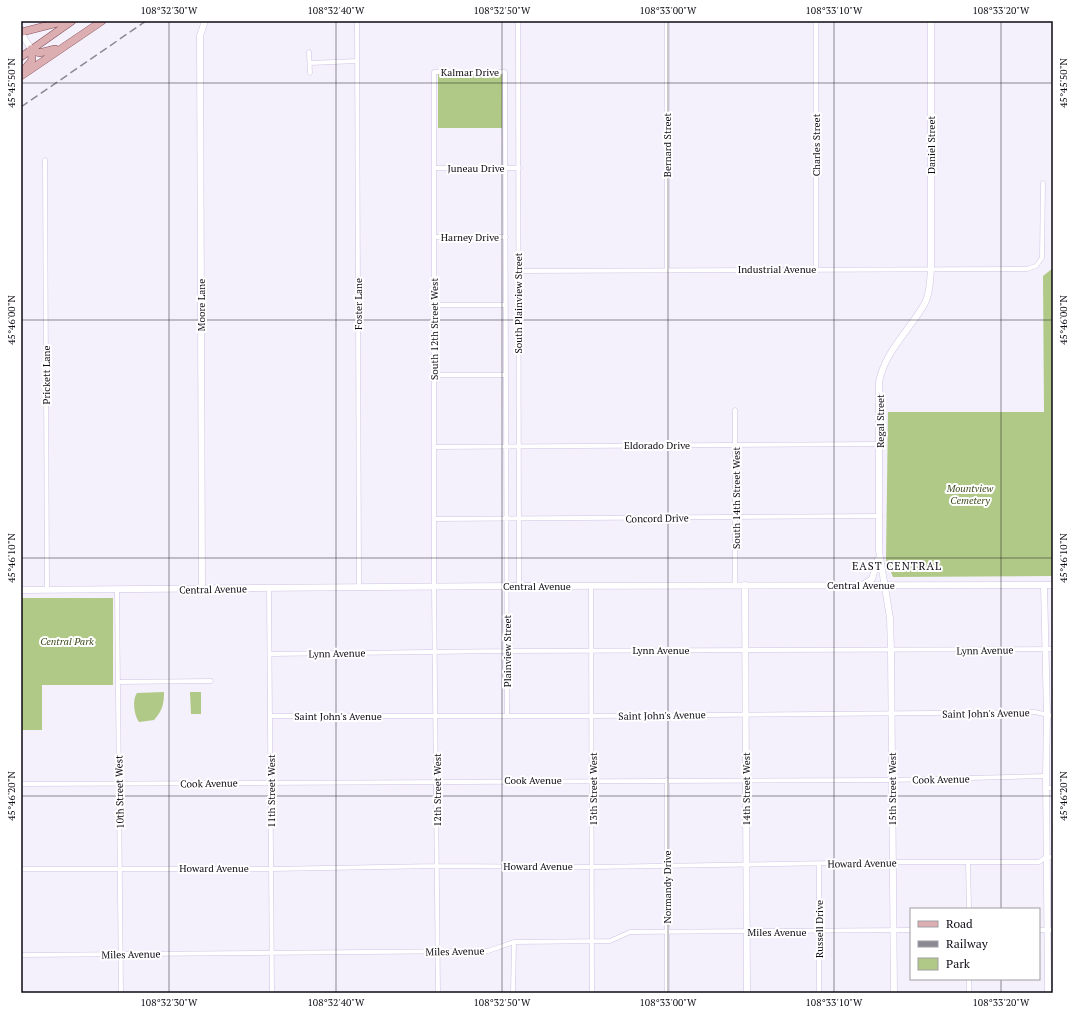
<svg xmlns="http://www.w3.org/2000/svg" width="1074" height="1014" viewBox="0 0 1074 1014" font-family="'PT Serif',serif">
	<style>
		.green { fill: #b0c986 }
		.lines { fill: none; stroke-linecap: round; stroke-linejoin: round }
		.street-casing { stroke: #cfc4e3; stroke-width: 5 }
		.secondary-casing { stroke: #cfc4e3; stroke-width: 7 }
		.primary-casing { stroke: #84525a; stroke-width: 8 }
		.street { stroke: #fff; stroke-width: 4 }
		.secondary { stroke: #fff; stroke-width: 6 }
		.primary { stroke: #dcaeb2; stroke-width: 7 }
		.rail { stroke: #8c8893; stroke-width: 1.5; stroke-dasharray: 8 4; stroke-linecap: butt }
		.ticks { fill: none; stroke: #0e0a14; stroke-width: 1; stroke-opacity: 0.45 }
		.labels { text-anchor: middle; stroke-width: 4; stroke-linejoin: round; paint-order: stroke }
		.street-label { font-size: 10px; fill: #0e0a14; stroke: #fff }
		.park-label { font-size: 10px; font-style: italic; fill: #3c4c1b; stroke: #fff }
		.neighbourhood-label { font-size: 11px; letter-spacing: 1px; fill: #0e0a14; stroke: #fff }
		.neatline { fill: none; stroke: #0e0a14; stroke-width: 1.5 }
		.ticks-label { font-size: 10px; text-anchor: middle; fill: #0e0a14 }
	</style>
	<rect width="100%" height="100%" fill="#f4f0fc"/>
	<path class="green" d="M438,73h64v55h-64z
		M1053,268v308l-160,1 -7,-17 2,-148h156l-1,-136z
		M21,598h92v87h-71v45h-21z
		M164,692c0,13 -2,19 -10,28l-15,2c-5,-7 -7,-22 -2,-29z
		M190,692h11v22h-10z"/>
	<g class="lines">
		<defs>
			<path id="street" d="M357,21l2,566
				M518,21l1,565
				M667,21v249
				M309,52l1,21
				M310,63l47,-2
				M45,160l2,430
				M434,168h85
				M434,237h72
				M816,269v-248
				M518,271l509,-2 9,-3 6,-8 1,-75
				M434,305h72
				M434,375h72
				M434,447l446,-3
				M434,519l446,-3
				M735,585v-175
				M591,586l1,407
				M269,589l3,404
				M117,591l4,402
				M270,654l237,-3 546,-2
				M118,682l93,-1
				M270,716h322l443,-4 18,4
				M667,780v213
				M21,784l871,-4 154,-4
				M1046,788h7
				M968,862l1,47
				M819,864v129
				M21,869h250l166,-3 156,1 299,-5h147l7,-5h7
				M1039,930h14
				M21,955l455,-4h12l26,-9 96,-1 20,-9 281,-2
				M969,979v14
				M438,993l-4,-406v-515h71l2,644
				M513,993l1,-51"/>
			<path id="secondary" d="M21,33l10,16
				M864,584l8,-5 6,-20
				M745,585l2,408
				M1044,585l3,130 -1,61 2,217
				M202,589l-2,-553 5,-15
				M21,590l485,-4 547,-1
				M894,993l-3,-342 -1,-33 -11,-67v-169c6,-31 31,-52 46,-79 5,-9 5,-23 6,-33v-249"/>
			<path id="primary" d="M22,32l43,-11
				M31,49l8,4 16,-4
				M21,57l51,-36
				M24,70l8,-10 -1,-11
				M21,76l81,-55"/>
		</defs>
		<use href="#street" class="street-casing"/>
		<use href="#secondary" class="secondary-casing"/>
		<use href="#primary" class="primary-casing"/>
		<use href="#street" class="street"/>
		<use href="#secondary" class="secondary"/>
		<use href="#primary" class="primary"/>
		<path class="rail" d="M21,107l125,-86"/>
	</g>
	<path class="ticks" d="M169,21v972M336,21v972M502,21v972M668,21v972M834,21v972M1001,21v888M21,83h1032M21,320h1032M21,558h1032M21,796h1032M1001,979v14"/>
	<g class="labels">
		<g class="street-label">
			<text x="470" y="76">Kalmar Drive</text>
			<text transform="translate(667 145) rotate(-90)" y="4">Bernard Street</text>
			<text transform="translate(816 145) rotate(-90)" y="4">Charles Street</text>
			<text transform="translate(931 145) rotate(-90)" y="4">Daniel Street</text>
			<text x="476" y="172">Juneau Drive</text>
			<text x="470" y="241">Harney Drive</text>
			<text x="777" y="273">Industrial Avenue</text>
			<text transform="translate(518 303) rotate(-90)" y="4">South Plainview Street</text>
			<text transform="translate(358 304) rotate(-90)" y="4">Foster Lane</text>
			<text transform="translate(201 305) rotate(-90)" y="4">Moore Lane</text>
			<text transform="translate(434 329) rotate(-90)" y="4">South 12th Street West</text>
			<text transform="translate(46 375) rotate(-90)" y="4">Prickett Lane</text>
			<text transform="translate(880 421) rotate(-90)" y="4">Regal Street</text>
			<text x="657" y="449">Eldorado Drive</text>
			<text transform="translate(736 498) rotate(-90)" y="4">South 14th Street West</text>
			<text transform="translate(657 518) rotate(-1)" y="4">Concord Drive</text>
			<text x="861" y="589">Central Avenue</text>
			<text x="537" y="590">Central Avenue</text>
			<text transform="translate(213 589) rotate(-1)" y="4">Central Avenue</text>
			<text x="661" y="654">Lynn Avenue</text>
			<text transform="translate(985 650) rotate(-1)" y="4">Lynn Avenue</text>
			<text transform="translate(507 651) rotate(-90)" y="4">Plainview Street</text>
			<text transform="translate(337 653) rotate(-1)" y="4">Lynn Avenue</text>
			<text transform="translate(986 713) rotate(-1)" y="4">Saint John's Avenue</text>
			<text transform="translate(662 715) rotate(-1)" y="4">Saint John's Avenue</text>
			<text x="338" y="720">Saint John's Avenue</text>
			<text transform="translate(941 779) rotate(-1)" y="4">Cook Avenue</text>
			<text x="533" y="784">Cook Avenue</text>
			<text transform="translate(209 783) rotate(-1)" y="4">Cook Avenue</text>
			<text transform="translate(593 789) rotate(-90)" y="4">13th Street West</text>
			<text transform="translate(746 789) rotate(-90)" y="4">14th Street West</text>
			<text transform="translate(892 789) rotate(-90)" y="4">15th Street West</text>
			<text transform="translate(437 790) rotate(-90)" y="4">12th Street West</text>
			<text transform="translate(271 791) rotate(-90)" y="4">11th Street West</text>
			<text transform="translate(119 792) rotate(-91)" y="4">10th Street West</text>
			<text transform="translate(862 863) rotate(-1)" y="4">Howard Avenue</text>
			<text x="538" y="870">Howard Avenue</text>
			<text x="214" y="872">Howard Avenue</text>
			<text transform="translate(667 887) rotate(-90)" y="4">Normandy Drive</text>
			<text transform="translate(819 929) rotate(-90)" y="4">Russell Drive</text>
			<text x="777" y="936">Miles Avenue</text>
			<text transform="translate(455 951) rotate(-1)" y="4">Miles Avenue</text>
			<text transform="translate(131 954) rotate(-1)" y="4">Miles Avenue</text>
		</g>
		<g class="park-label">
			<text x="970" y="492">Mountview<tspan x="970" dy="12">Cemetery</tspan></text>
			<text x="67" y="645">Central Park</text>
		</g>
		<g class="neighbourhood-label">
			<text x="897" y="570">EAST CENTRAL</text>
		</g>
	</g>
	<rect width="1074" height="1014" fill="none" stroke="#ffffff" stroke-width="44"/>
	<rect x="910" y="908" width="130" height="72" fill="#ffffff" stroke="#9f9da1"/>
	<rect x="918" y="921" width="20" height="6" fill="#dcaeb2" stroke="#9f9da1"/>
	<text x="946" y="928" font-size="12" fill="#0e0a14">Road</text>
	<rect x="918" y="941" width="20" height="6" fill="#8c8893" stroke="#9f9da1"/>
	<text x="946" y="948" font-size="12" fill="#0e0a14">Railway</text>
	<rect x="918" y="958" width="20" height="12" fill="#b0c986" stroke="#9f9da1"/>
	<text x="946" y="968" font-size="12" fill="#0e0a14">Park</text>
	<rect x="22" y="22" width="1030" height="970" class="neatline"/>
	<g class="ticks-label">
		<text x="169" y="14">108°32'30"W</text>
		<text x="336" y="14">108°32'40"W</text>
		<text x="502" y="14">108°32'50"W</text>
		<text x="668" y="14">108°33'00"W</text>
		<text x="834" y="14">108°33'10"W</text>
		<text x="1001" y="14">108°33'20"W</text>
		<text transform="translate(1063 83) rotate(-90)" y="4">45°45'50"N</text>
		<text transform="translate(11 83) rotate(-90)" y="4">45°45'50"N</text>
		<text transform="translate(1063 320) rotate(-90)" y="4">45°46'00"N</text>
		<text transform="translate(11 320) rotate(-90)" y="4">45°46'00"N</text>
		<text transform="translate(1063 558) rotate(-90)" y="4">45°46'10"N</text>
		<text transform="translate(11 558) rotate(-90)" y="4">45°46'10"N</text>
		<text transform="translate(1063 796) rotate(-90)" y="4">45°46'20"N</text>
		<text transform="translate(11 796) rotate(-90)" y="4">45°46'20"N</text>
		<text x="169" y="1006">108°32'30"W</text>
		<text x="336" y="1006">108°32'40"W</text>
		<text x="502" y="1006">108°32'50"W</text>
		<text x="668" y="1006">108°33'00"W</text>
		<text x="834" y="1006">108°33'10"W</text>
		<text x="1001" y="1006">108°33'20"W</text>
	</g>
</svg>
